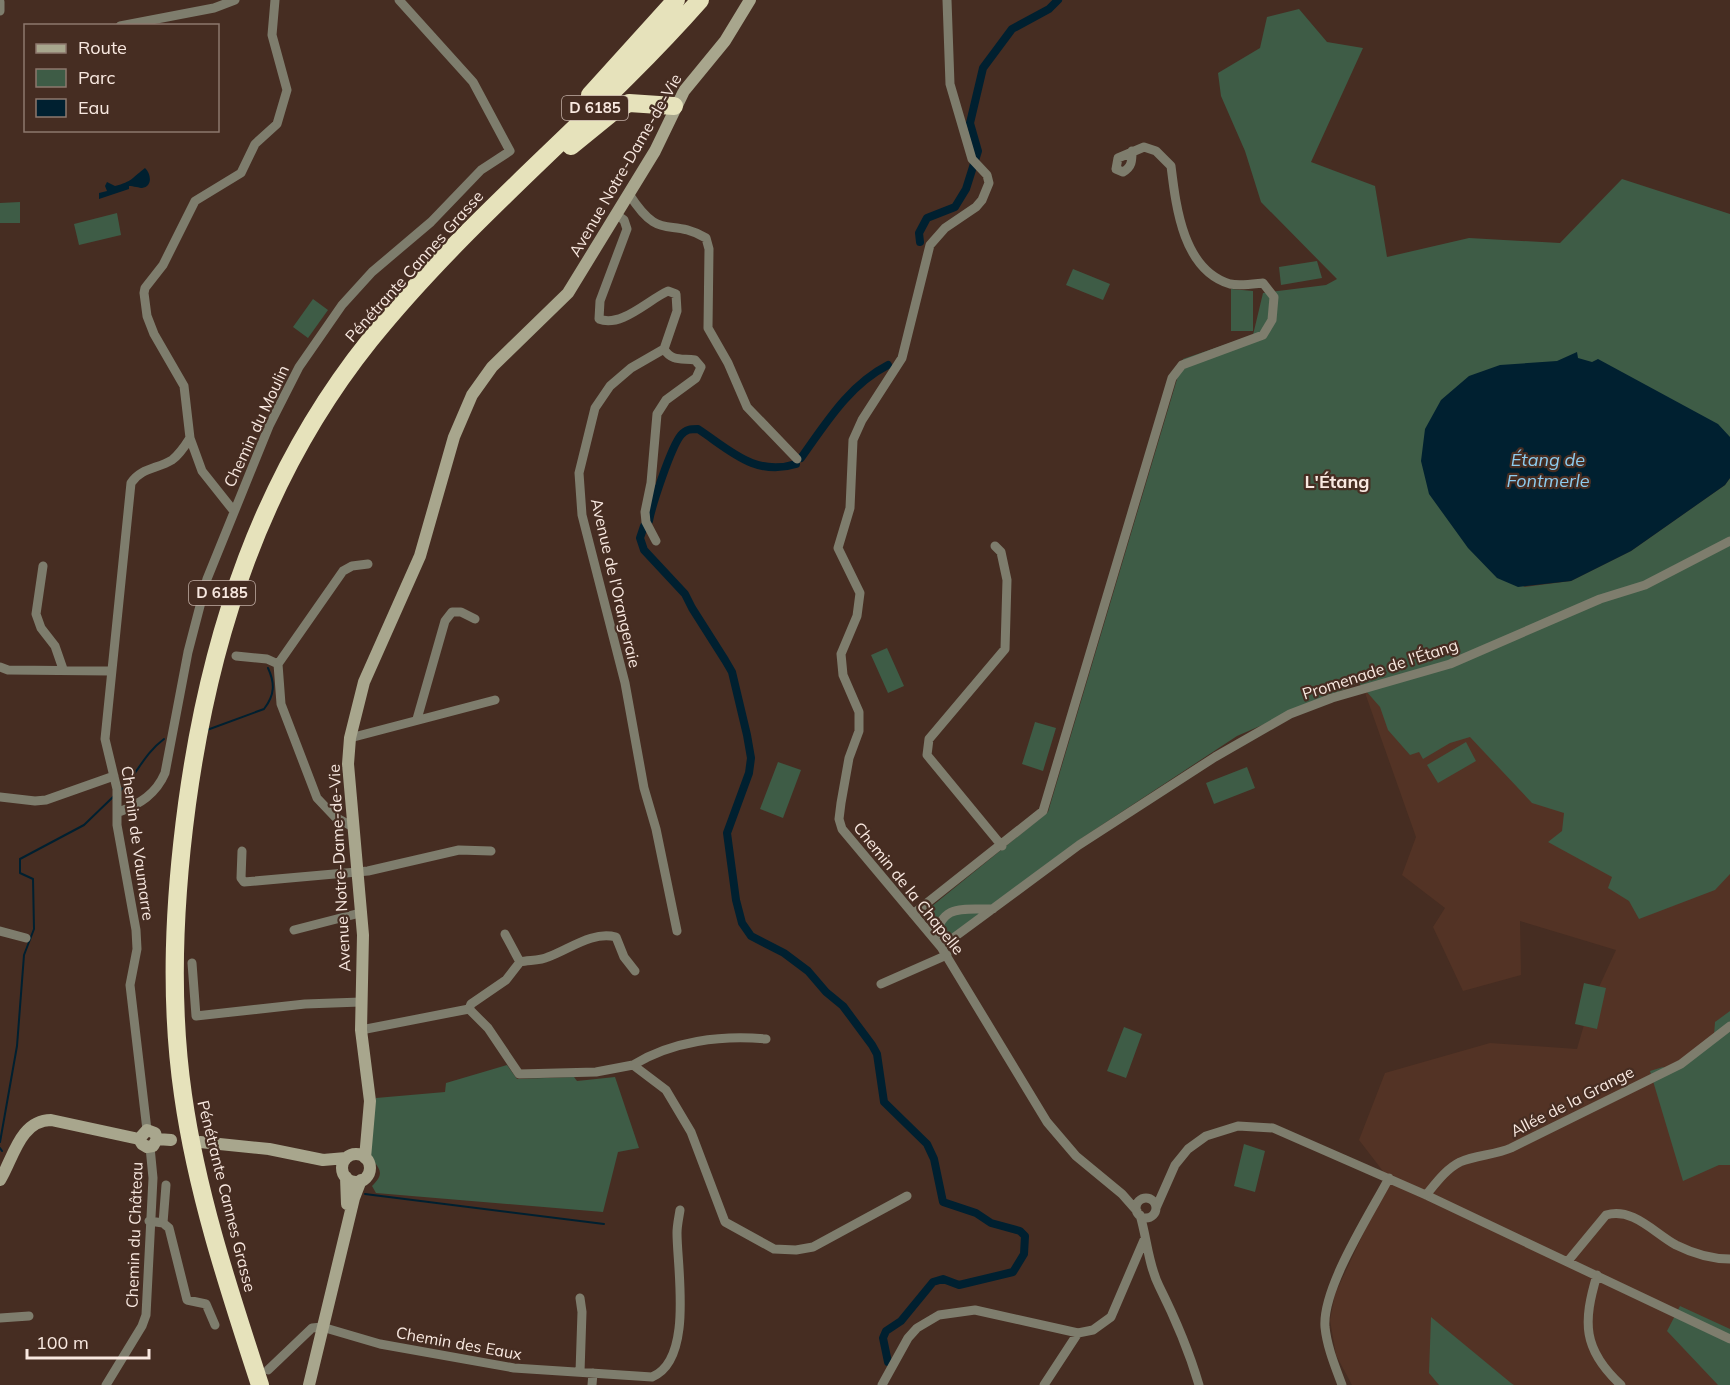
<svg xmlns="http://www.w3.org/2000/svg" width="1730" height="1385" viewBox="0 0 1730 1385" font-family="Mulish,sans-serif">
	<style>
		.built { fill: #533325 }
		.green { fill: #3e5c46 }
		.water { fill: #002030 }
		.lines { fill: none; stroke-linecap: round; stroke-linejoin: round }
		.stream { stroke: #002030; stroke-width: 2 }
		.canal { stroke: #002030; stroke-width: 8 }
		.street { stroke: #7e7d6d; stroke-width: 9 }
		.secondary { stroke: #a8a68d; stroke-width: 12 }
		.highway { stroke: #e6e2bb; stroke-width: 18 }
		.labels { text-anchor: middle; stroke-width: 4.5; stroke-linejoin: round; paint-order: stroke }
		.shield { fill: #462d22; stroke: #c3b0a7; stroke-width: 1.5 }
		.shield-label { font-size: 15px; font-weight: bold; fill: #f8e8e0 }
		.street-label { font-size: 16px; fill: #f8e8e0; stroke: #462d22 }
		.water-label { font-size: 18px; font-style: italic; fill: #8dccef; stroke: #462d22 }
		.neighbourhood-label { font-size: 18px; font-weight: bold; fill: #f8e8e0; stroke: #462d22 }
	</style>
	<rect width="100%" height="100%" fill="#462d22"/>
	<path class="built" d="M1730,541v844h-378l-16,-30 -6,-35 5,-26 54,-115 -30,-39 26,-67 105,-30 87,6 11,-38 28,-61 -96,-29 1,54 -58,16 -30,-64 12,-19 -43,-33 14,-38 -52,-147z"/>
	<path class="green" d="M1299,9l28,33 36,6 -52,114 64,24 12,71 82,-19 91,5 62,-64 108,35v260l-207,113 48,-6 60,-30 94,-66 5,-7v396l-15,16 -76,29 -10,-18 -21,-13 4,-11 -64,-35 14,-11 2,-18 -32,-10 -62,-66 -20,6 -27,16 -4,-7 -9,3 -22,-25 -8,-23 -21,-24 -122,53 -155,102 -134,99 -5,1 -22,-23 127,-103 135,-453 70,-24 10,-42 63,-8 11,-6 -76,-77 -16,-51 -24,-55 -3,-23 42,-25 7,-31z
		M20,202v21h-20v-20z
		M117,213l4,22 -42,10 -5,-21z
		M1317,261l5,17 -41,7 -2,-18z
		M1073,269l37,15 -7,16 -37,-15z
		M1231,289l22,2v40h-22z
		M313,299l15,11 -20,28 -15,-11z
		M887,648l17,38 -16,7 -17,-38z
		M1035,722l21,6 -13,43 -21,-7z
		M1466,742l10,19 -38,22 -11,-18z
		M778,762l23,8 -18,48 -23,-9z
		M1247,767l8,21 -41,16 -8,-21z
		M1584,983l22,5 -9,41 -22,-5z
		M1730,1011v154h-11l-36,16 -33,-110 13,-4 2,2 19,-10 30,-24 1,-13z
		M1124,1027l18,7 -16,44 -19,-7z
		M507,1065l10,14 57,-2 3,4 38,-4 24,71 -21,4 -15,60 -227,-19 -4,-7c19,-18 -2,-20 -3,-37 -1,-16 5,-35 7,-51l69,-6 1,-9z
		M1244,1144l21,7 -10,41 -21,-6z
		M1680,1306l50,23v56h-12l-51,-54z
		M1431,1317l80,66 3,2h-75l-10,-12z"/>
	<path class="water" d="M145,168c6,5 8,19 -3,20 -2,0 -9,-2 -13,-2v3l-30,10v-6l8,-2 -2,-5 2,-4 8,4c17,-4 18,-9 30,-18z
		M1577,352l1,6 14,4 6,-3 120,65 12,13v41l-5,7 -94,66 -60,30 -53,6 -21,-9 -29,-30 -39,-54 -8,-33 4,-32 16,-29 28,-24 31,-11 57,-4z"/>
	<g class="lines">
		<path class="stream" d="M207,730l57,-21c11,-14 11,-26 4,-41
			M120,791c18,-18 24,-37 44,-52
			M0,1142l17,-96 7,-91 10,-26 -1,-50 -13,-6v-14l64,-34 30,-29
			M0,1148l2,3
			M365,1194l239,30"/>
		<path class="canal" d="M920,242l-1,-9 8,-15 28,-11 11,-18 12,-38 -8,-28 13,-55 29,-39 37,-20 9,-9
			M801,458c25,-35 48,-73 87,-93
			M796,464c-41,13 -66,-14 -98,-35 -7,0 -12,0 -17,6 -10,12 -29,70 -32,86l-5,5 -4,12 4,12 41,44 7,14 33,52 7,12 15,63 4,23 -2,15 -22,60 9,67 6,23 9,13 33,17 24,18 18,21 17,14 29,39 5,9 7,48 43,42 7,15 9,43 33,11 15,10 29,8 5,5 -1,18 -11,18 -54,13 -16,-6 -10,3 -32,39 -15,10 -3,7 5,24"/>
		<path class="street" d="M947,0l3,84 22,75 15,16 2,8 -7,17 -6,7 -31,21 -15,17 -28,113 -40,62 -9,20 -3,68 -12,40 22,45 -3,23 -16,38 2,21 16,37v19l-10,27 -8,45 -2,16 3,10 99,118 106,175 29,34 46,38 15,17
			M0,2v9
			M120,26l94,-18 21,-8
			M629,194c32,50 39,22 77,44l3,11 -1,79 20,35 19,44 50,52
			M617,215l7,5 3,9 -27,72 -1,18c22,9 49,-19 69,-28l8,3 1,17 -13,38 -33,19 -21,18 -15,22 -16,65 3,42 43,168 19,105 12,41 21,102
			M233,510l-31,-39 -12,-33 -6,-52 -30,-52 -7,-18 -3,-23 1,-5 18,-23 32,-64 46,-28 14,-29 22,-20 10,-34 -15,-55 3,-35
			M656,541l-10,-19 -1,-10 6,-29 6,-69 9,-14 30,-22 5,-11 -6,-7c-13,-2 -23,2 -31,-11
			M995,546l6,6 6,28 -2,69 -76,90 -2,16 75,91
			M43,566l-7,48 5,14 14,18 8,23
			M236,656l31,3 11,5
			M278,664l3,40 36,94 18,19 18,10
			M278,664l65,-93 9,-5 16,-2
			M0,667l8,3 102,1
			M417,719l28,-98 7,-9h9l14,7
			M350,738l145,-38
			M0,797l35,4 11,-1 68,-24
			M119,812c21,-8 37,-18 46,-39l23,-121 19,-73 62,-153 30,-59 43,-62 30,-33 59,-50 50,-52 29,-19 -37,-69 -74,-82
			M242,851l-1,27 3,4 124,-11 91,-21 32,1
			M913,914l130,-103 129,-433 10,-13 81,-30 9,-15 2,-23 -11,-14c-10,1 -23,3 -33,1 -47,-14 -54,-77 -59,-118l-15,-15 -12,-4 -26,11 -2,11 7,3c9,-5 9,-11 9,-21
			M294,930l66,-17
			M0,931l26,7
			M935,939c7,-36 27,-29 58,-30
			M941,947l138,-102 136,-88 75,-43 42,-16 118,-34 150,-65 45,-14 85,-44
			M520,962c9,-2 20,-1 28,-5 22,-8 44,-26 68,-20l8,20 11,14
			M192,963l4,53 109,-12 56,-2
			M881,984l66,-29
			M469,1009l2,-5 35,-24 14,-18 -15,-28
			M361,1030l108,-21 19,19 31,46 77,-2 37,-7 33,25 25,42 34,90 49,27 22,1 17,-3 94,-51
			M633,1065c39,-24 88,-30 133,-26
			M147,1130l-17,-145 7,-36 -1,-19 -19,-105v-36l-12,-50 26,-256c10,-15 26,-14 41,-23 8,-6 13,-14 18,-22
			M1426,1195c10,-12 20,-26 34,-33 16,-7 35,-7 51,-14l170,-84 49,-38
			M1136 1208a10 10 0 1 1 20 0a10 10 0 1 1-20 0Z
			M1156,1208l19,-43 13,-16 18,-13 32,-10 35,2 153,67 304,144
			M1140,1215c7,23 8,49 19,71 16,32 30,65 40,99
			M149,1221l14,2 6,5 18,72 19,4 9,21
			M163,1223l3,-38
			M1568,1261l38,-46c27,-8 48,18 70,30 18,9 35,14 54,14
			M1597,1275c-14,47 -15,74 24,110
			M0,1318l29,-2
			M268,1370l44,-42 10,-1 58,17 134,24 138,9c42,-17 25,-109 25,-144 0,-8 2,-16 3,-23
			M580,1372l2,-60 -2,-14
			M106,1385l36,-59 4,-11 7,-137 -3,-31
			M592,1385l1,-12
			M882,1385l26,-47 9,-10 22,-13 36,-5 103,23 15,-3 18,-13 33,-77
			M1044,1385l34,-52
			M1342,1385c-7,-19 -15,-38 -17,-58 -3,-39 45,-113 64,-149"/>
		<path class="secondary" d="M139,1139l8,-9 8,3 2,6
			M139,1139l3,5 5,3 6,-1 4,-7
			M157,1139l14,1
			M200,1142l69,7 54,11 23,-2
			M342 1168a14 14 0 1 1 28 0a14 14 0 1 1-28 0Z
			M365,1158l5,-57 -9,-71 2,-95 -15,-171 2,-26 14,-56 56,-126 34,-119 18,-42 20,-28 76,-74 87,-142 29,-60 41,-50 25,-41
			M346,1177l1,27
			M0,1180c13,-21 20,-60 51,-60l88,19
			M309,1385l45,-187 7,-18"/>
		<path class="highway" d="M590,95l86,-95
			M571,146l43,-35 15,-8 45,3
			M260,1385c-31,-95 -63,-191 -77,-290 -14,-97 -9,-194 4,-291 23,-169 75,-329 183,-464 99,-123 226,-222 330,-340"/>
	</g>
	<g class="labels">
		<g class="shield">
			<rect x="562" y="96" width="66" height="24" rx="4.5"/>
			<rect x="189" y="581" width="66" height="24" rx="4.5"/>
		</g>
		<g class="shield-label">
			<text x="595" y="113">D 6185</text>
			<text x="222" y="598">D 6185</text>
		</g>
		<g class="street-label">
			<text transform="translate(625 165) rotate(-60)" y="6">Avenue Notre-Dame-de-Vie</text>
			<text transform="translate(414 266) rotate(-48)" y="6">Pénétrante Cannes Grasse</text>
			<text transform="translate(256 426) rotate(-65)" y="6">Chemin du Moulin</text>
			<text transform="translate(616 583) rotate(77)" y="6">Avenue de l'Orangeraie</text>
			<text transform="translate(1380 669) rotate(-18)" y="6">Promenade de l'Étang</text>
			<text transform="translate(138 843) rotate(82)" y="6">Chemin de Vaumarre</text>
			<text transform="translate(339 868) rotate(-93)" y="6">Avenue Notre-Dame-de-Vie</text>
			<text transform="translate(909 888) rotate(51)" y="6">Chemin de la Chapelle</text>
			<text transform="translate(1572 1101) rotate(-27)" y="6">Allée de la Grange</text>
			<text transform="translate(227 1196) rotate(76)" y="6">Pénétrante Cannes Grasse</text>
			<text transform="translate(134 1235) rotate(-88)" y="6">Chemin du Château</text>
			<text transform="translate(459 1343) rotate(10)" y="6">Chemin des Eaux</text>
		</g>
		<g class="water-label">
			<text x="1548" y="466">Étang de<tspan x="1548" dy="21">Fontmerle</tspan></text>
		</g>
		<g class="neighbourhood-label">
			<text x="1337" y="488">L'Étang</text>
		</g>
	</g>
	<rect x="24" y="24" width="195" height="108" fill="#462d22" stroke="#8d786e" stroke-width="1.5"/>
	<rect x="36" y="44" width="30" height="9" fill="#a8a68d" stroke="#8d786e" stroke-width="1.5"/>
	<text x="78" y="54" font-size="18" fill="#f8e8e0">Route</text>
	<rect x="36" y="69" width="30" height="18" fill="#3e5c46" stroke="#8d786e" stroke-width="1.5"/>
	<text x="78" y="84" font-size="18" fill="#f8e8e0">Parc</text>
	<rect x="36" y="99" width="30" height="18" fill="#002030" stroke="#8d786e" stroke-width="1.5"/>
	<text x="78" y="114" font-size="18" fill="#f8e8e0">Eau</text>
	<path d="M27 1349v9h122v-9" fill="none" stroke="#f8e8e0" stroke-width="3"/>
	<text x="36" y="1349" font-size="18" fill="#f8e8e0" stroke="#462d22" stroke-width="4.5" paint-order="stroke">100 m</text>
</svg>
